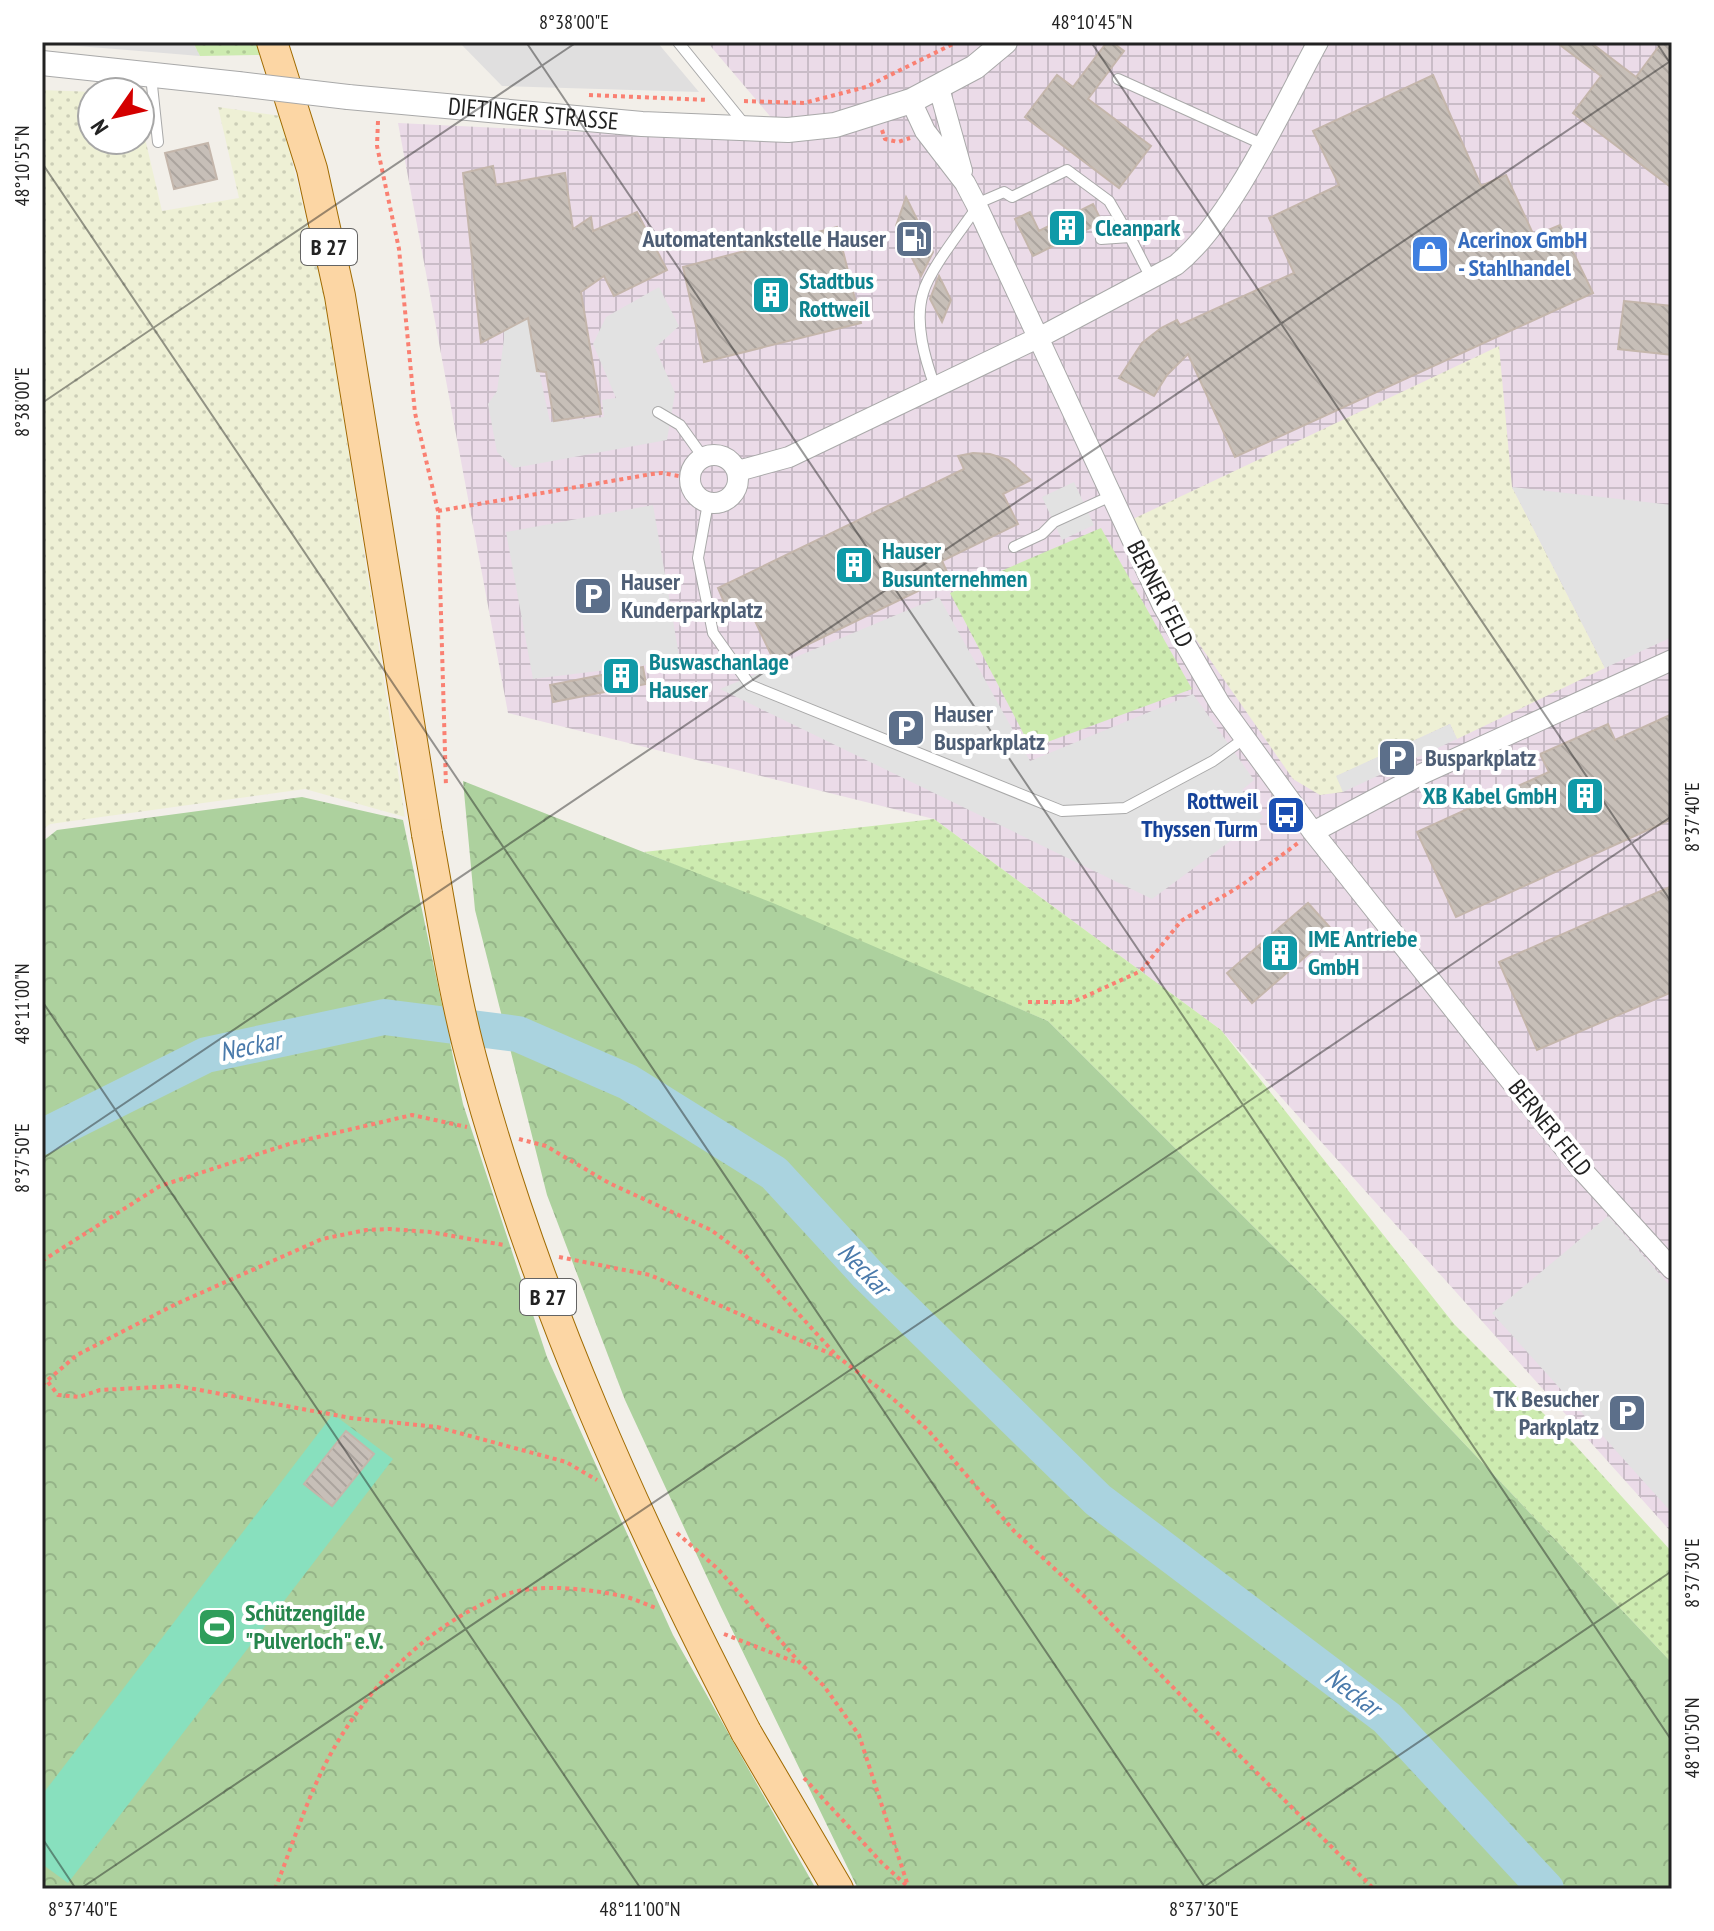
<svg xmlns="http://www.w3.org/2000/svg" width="1714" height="1931" viewBox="0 0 1714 1931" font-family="'PT Sans Narrow',sans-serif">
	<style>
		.residential { fill: #e0dfdf }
		.industrial { fill: url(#industrial-grid) }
		.farmland { fill: url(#farmland-dots) }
		.grass { fill: url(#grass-dots) }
		.forest { fill: url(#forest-crowns) }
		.pitch { fill: #88e0be }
		.parking { fill: #e2e2e2 }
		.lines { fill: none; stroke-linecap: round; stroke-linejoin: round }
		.river { stroke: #aad3df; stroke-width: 36 }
		.building { fill: url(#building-back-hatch); stroke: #c4b6ab; stroke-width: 2 }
		.service-casing { stroke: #a9a9a9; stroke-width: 12 }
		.minor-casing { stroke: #a9a9a9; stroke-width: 22 }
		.tertiary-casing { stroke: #a9a9a9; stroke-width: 26 }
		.primary-casing { stroke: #a06b00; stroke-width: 32 }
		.path { stroke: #fa8072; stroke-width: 4; stroke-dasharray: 4 4; stroke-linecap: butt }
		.service { stroke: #fff; stroke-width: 10 }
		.minor { stroke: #fff; stroke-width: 20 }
		.tertiary { stroke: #fff; stroke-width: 24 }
		.primary { stroke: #fcd6a4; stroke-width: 30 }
		.tertiary-bridge-casing { stroke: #a9a9a9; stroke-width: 26; stroke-linecap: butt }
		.primary-bridge-casing { stroke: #a06b00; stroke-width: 32; stroke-linecap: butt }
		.tertiary-bridge { stroke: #fff; stroke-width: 24 }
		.primary-bridge { stroke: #fcd6a4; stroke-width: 30 }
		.ticks { fill: none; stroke: #222; stroke-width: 2; stroke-opacity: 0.45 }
		.labels { text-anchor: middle; stroke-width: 8; stroke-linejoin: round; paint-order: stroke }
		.shield { fill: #fff; stroke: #646464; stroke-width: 2 }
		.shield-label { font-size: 22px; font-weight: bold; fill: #222 }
		.street-label { font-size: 24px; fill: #222; stroke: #fff }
		.culture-label { font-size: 24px; font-weight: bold; fill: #0d838f; stroke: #fff; text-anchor: start }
		.service-label { font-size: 24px; font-weight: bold; fill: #4e5e75; stroke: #fff; text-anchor: start }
		.shop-label { font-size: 24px; font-weight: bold; fill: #366cbe; stroke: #fff; text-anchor: start }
		.transit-label { font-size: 24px; font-weight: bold; fill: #164399; stroke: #fff; text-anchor: end }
		.leisure-label { font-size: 24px; font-weight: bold; fill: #27864d; stroke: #fff; text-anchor: start }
		.water-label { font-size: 26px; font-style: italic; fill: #4a7aab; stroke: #fff }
		.neatline { fill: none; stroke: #222; stroke-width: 3 }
		.ticks-label { font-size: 20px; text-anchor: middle; fill: #222 }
	</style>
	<defs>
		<pattern id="industrial-grid" width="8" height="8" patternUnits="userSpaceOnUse" patternTransform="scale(2)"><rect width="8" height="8" fill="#ebdbe8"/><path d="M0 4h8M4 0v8" fill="none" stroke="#c9bcc7"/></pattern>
		<pattern id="farmland-dots" width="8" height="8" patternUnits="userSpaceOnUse" patternTransform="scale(2)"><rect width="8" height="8" fill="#eef0d5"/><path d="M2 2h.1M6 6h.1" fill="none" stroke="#ccceb7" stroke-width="1.8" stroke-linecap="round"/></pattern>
		<pattern id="grass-dots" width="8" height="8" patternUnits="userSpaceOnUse" patternTransform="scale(2)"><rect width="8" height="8" fill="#cdebb0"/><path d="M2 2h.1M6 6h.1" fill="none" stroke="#b0c997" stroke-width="1.8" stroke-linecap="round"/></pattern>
		<pattern id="forest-crowns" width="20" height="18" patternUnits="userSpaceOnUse" patternTransform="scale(2)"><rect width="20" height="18" fill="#add19e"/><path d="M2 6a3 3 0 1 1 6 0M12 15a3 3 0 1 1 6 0" fill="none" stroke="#95b388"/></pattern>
		<pattern id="building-back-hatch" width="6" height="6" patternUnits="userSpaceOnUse" patternTransform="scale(2)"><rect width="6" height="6" fill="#c7bfb8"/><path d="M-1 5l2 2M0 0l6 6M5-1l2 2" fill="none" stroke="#aba49e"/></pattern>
	</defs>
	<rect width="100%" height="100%" fill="#f2efe9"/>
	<path class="residential" d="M42,42h151l7,14 -158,-13z
		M459,42h198l42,50 -197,-6z"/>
	<path class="industrial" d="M707,42h965v1491l-451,-503 -287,-211 -426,-106 -110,-590 394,19z"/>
	<path class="farmland" d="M42,90l52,2 -2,48h48v-23l22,94 77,-13 -21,-91 63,9 43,177 81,524 -100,-28 -255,35 -8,6z
		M1499,346l13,141 93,181 -148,71 -7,-15 -113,52 6,16 -23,3 -27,-16 -98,-141 -62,-119z"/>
	<path class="grass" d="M193,42h63l5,13 -61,1z
		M1101,528l91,161 -161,59 -81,-155z
		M934,819l287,211 233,294 121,121 97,107v111l-320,-338 -304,-304 -404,-169z"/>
	<path class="forest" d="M463,781l310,122 275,118 304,304 320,338v226h-814l-138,-284 -95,-205 -78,-205 -72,-285z
		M302,797l101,23 60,284 84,253 126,278 143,254h-774v-1047l15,-12z"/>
	<path class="pitch" d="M333,1414l60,45 -325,424 -26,-19v-69z"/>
	<path class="parking" d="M513,250l37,172 54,-5 -2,-17 14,-2 -23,-54 13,-27 53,-30 20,39 -24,22 20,45 -8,47 -153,28 -17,-16 -9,-48 9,-13 7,-52v-87z
		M1074,482l20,43 -32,15 -20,-43z
		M1512,487l160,18v132l-67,31z
		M653,505l27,156 -147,18 -27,-147z
		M939,597l91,164 163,-67 61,86 -12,10 21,27 -111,82 -432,-210z
		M1450,724l7,15 -114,53 -7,-16z
		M1608,1216l64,72v225l-180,-200z"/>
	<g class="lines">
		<path class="river" d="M42,1137l164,-82 178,-38 134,17 110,48 146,91 94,102 230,225 289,218 159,171"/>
	</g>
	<path class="building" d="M1107,42h5l12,9 -36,48 63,47 -32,42 -94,-71 32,-42 16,12z
		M1556,42h34l46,35 26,-35h10v146l-99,-75 28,-37z
		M1433,75l48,111 25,-11 28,61 26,-11 33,68 -358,164 -47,-103 -21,21 -13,21 -35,-18 23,-35 19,-15 16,-8 3,5 114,-52 -25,-55 70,-33 -26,-54z
		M208,143l9,36 -43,10 -9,-36z
		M493,166l3,19 69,-12 8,56 18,-12 2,14 44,-19 30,58 -53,26 -10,-20 -23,16 20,122 -47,7 -8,-49 -9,-1 -9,-53 -47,25 -18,-170z
		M906,197l27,55 -12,24 -25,-50z
		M1093,204l9,18 -69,34 -18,-37 15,-7 9,19z
		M837,227l24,96 -157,39 -21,-95z
		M939,276l12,24 -9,22 -12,-23z
		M1624,301l48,5v49l-54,-6z
		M973,453l17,1 18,6 23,20 -28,14 15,30 -76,37 7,15 -175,85 -27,-57 -17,12 -12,-28 246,-119 -6,-13z
		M643,667l3,17 -93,18 -3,-17z
		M1672,714v105l-216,98 -39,-85 132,-60 -9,-18 68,-30 7,16z
		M1672,886v106l-135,58 -38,-88z
		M1308,903l26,29 -82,71 -25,-30z
		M346,1431l28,23 -42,52 -28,-22z"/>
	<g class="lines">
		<defs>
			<path id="service" d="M678,42l67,83
				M151,76l7,66
				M1118,79l144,65
				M976,204l28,-12 8,5 55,-27 42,31 21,36
				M1101,239l29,-2 21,41
				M935,387c-10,-28 -21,-64 -12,-94 6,-23 40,-65 54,-86
				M658,412l22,13 23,32
				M708,503l-10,55 15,75 37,52 312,126 63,-3 88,-47 32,-23
				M1014,547l28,-13 12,-12 57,-26"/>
			<path id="minor" d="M939,88l23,83
				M911,101l14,30 40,52 11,21 187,402 57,98 93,128 181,228 88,110 90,99
				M690 479a24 24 0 1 1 48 0a24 24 0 1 1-48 0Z
				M738,471l51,-14 255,-122 132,-70c56,-45 107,-159 142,-223
				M1313,832l111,-59 248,-113"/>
			<g id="tertiary">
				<path d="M42,63l196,21"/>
				<path id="s1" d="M348,97l294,27 146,6 47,-5 76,-24 64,-34 30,-25"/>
			</g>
			<path id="primary" d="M272,42l40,127 28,127 87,538
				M746,1732l92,157"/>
		</defs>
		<use href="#service" class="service-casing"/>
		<use href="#minor" class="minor-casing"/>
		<use href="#tertiary" class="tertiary-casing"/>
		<use href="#primary" class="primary-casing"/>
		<path class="path" d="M589,95l119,5
			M744,101l60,2 62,-16 91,-45
			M378,121l-1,25 22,103 16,164 23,98 8,276
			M882,130l3,9 13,3 12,-4
			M438,511l214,-37 10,-1 28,5
			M1028,1002h45l68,-31 40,-50 61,-36 56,-42
			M519,1139l27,7 63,37 102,47 34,25 91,100
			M559,1257l91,18 188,82 54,41 36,32 86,101 72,67 150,154 138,137
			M42,1261l118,-75 132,-43 120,-28 55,12
			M48,1382l10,13 21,2 21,-7 78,-4 173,32 86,9 129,35 31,18
			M42,1385l35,-30 99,-51 146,-65 44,-9 24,-1 40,3 74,13
			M677,1533l41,36 82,94 24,23 35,49 50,154
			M724,1634l74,29
			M804,1778l78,85 24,22
			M275,1889c20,-50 36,-105 65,-151 38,-62 97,-119 167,-144 31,-11 83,-5 115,2 11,2 23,8 34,12"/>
		<use href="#service" class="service"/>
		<use href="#minor" class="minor"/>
		<use href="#tertiary" class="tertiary"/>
		<use href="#primary" class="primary"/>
		<defs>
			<path id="tertiary-bridge" d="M238,84l110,13"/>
			<path id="primary-bridge" d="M427,834c15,80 26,160 48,238 63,231 161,448 271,660"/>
		</defs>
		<use href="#tertiary-bridge" class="tertiary-bridge-casing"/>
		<use href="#primary-bridge" class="primary-bridge-casing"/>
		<use href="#tertiary-bridge" class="tertiary-bridge"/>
		<use href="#primary-bridge" class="primary-bridge"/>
	</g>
	<path class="ticks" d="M526,42l1146,1699M1091,42l581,861M1656,42l16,24M42,163l1164,1726M42,403l535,-361M42,1001l599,888M42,1159l1630,-1099M42,1838l34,51M80,1889l1592,-1073M1201,1889l471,-318"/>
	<defs>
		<symbol id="building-square" viewBox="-11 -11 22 22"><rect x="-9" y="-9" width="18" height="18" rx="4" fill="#0f9aa8" stroke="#fff"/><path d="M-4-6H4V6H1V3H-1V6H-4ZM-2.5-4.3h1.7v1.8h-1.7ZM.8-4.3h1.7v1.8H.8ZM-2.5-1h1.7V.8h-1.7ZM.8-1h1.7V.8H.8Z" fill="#fff"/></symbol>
		<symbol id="fuel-square" viewBox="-11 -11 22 22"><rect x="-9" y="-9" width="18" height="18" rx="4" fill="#5c6f8a" stroke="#fff"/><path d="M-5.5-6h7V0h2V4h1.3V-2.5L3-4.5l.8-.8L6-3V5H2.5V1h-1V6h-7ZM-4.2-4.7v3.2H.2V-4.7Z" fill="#fff"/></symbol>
		<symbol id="shop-square" viewBox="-11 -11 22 22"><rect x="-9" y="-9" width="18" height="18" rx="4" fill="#3f7fe0" stroke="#fff"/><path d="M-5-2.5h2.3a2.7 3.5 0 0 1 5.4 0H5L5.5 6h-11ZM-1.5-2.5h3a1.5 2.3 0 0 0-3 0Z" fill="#fff"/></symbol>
		<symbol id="parking-square" viewBox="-11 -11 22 22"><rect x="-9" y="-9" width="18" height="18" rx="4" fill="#5c6f8a" stroke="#fff"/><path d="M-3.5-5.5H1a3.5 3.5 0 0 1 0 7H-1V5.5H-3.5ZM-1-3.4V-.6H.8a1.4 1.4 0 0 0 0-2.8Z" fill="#fff"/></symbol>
		<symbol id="bus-square" viewBox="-11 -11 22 22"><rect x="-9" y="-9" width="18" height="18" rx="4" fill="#1a4fb4" stroke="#fff"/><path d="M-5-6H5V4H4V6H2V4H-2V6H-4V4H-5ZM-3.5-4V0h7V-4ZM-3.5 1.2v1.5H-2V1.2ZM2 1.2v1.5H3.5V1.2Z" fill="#fff"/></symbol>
		<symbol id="stadium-square" viewBox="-11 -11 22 22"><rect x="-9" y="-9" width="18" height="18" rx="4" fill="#2e9e5b" stroke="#fff"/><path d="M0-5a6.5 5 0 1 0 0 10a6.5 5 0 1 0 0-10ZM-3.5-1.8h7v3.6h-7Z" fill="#fff"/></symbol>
	</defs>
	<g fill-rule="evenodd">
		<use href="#building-square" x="1045" y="206" width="44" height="44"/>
		<use href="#fuel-square" x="892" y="217" width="44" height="44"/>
		<use href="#shop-square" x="1408" y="232" width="44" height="44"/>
		<use href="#building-square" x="749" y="273" width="44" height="44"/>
		<use href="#building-square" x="832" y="543" width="44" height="44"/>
		<use href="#parking-square" x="571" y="574" width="44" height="44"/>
		<use href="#building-square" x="599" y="654" width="44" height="44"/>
		<use href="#parking-square" x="884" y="706" width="44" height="44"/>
		<use href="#parking-square" x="1375" y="736" width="44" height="44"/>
		<use href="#building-square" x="1563" y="774" width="44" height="44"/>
		<use href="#bus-square" x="1264" y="793" width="44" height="44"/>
		<use href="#building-square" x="1258" y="931" width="44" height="44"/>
		<use href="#parking-square" x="1605" y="1391" width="44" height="44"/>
		<use href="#stadium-square" x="195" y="1605" width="44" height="44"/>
	</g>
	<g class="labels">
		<g class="shield">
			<rect x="301" y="229" width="56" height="36" rx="6"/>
			<rect x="520" y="1279" width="56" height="36" rx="6"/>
		</g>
		<g class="shield-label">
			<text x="329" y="255">B 27</text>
			<text x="548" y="1305">B 27</text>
		</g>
		<g class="street-label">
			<text dy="8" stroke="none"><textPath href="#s1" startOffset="186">DIETINGER STRASSE</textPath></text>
			<text transform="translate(1160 594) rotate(63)" y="8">BERNER FELD</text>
			<text transform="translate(1550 1128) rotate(51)" y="8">BERNER FELD</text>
		</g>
		<g class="culture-label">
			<text x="1095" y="236">Cleanpark</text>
			<text x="799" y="289">Stadtbus<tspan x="799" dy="28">Rottweil</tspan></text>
			<text x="882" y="559">Hauser<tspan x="882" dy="28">Busunternehmen</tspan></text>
			<text x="649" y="670">Buswaschanlage<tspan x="649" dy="28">Hauser</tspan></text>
			<text x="1557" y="804" text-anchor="end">XB Kabel GmbH</text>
			<text x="1308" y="947">IME Antriebe<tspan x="1308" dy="28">GmbH</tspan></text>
		</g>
		<g class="service-label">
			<text x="886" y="247" text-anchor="end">Automatentankstelle Hauser</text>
			<text x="621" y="590">Hauser<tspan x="621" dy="28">Kunderparkplatz</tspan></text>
			<text x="934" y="722">Hauser<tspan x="934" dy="28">Busparkplatz</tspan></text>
			<text x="1425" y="766">Busparkplatz</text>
			<text x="1599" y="1407" text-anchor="end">TK Besucher<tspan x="1599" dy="28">Parkplatz</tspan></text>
		</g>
		<g class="shop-label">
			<text x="1458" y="248">Acerinox GmbH<tspan x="1458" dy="28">- Stahlhandel</tspan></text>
		</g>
		<g class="transit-label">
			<text x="1258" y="809">Rottweil<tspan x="1258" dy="28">Thyssen Turm</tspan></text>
		</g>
		<g class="leisure-label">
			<text x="245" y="1621">Schützengilde<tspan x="245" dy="28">"Pulverloch" e.V.</tspan></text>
		</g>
		<g class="water-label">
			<text transform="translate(250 1046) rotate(-12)" y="9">Neckar</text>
			<text transform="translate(864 1269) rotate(46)" y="9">Neckar</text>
			<text transform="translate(1353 1692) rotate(37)" y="9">Neckar</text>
		</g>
	</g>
	<rect width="1714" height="1931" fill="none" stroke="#ffffff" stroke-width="88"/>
	<g transform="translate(116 116) rotate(236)"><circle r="38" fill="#ffffff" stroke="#a7a7a7" stroke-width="2"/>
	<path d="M0-6L14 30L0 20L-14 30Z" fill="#d40000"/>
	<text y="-12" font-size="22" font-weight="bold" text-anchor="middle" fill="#222222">N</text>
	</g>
	<rect x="44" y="44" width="1626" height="1843" class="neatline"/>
	<g class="ticks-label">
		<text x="574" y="29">8°38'00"E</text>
		<text x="1092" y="29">48°10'45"N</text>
		<text transform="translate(22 166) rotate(-90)" y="7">48°10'55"N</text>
		<text transform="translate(22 402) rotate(-90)" y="7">8°38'00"E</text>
		<text transform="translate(1692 817) rotate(-90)" y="7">8°37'40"E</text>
		<text transform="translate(22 1004) rotate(-90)" y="7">48°11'00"N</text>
		<text transform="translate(22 1158) rotate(-90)" y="7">8°37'50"E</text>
		<text transform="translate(1692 1573) rotate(-90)" y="7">8°37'30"E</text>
		<text transform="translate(1692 1738) rotate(-90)" y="7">48°10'50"N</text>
		<text x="83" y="1916">8°37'40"E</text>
		<text x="640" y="1916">48°11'00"N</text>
		<text x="1204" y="1916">8°37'30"E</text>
	</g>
</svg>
